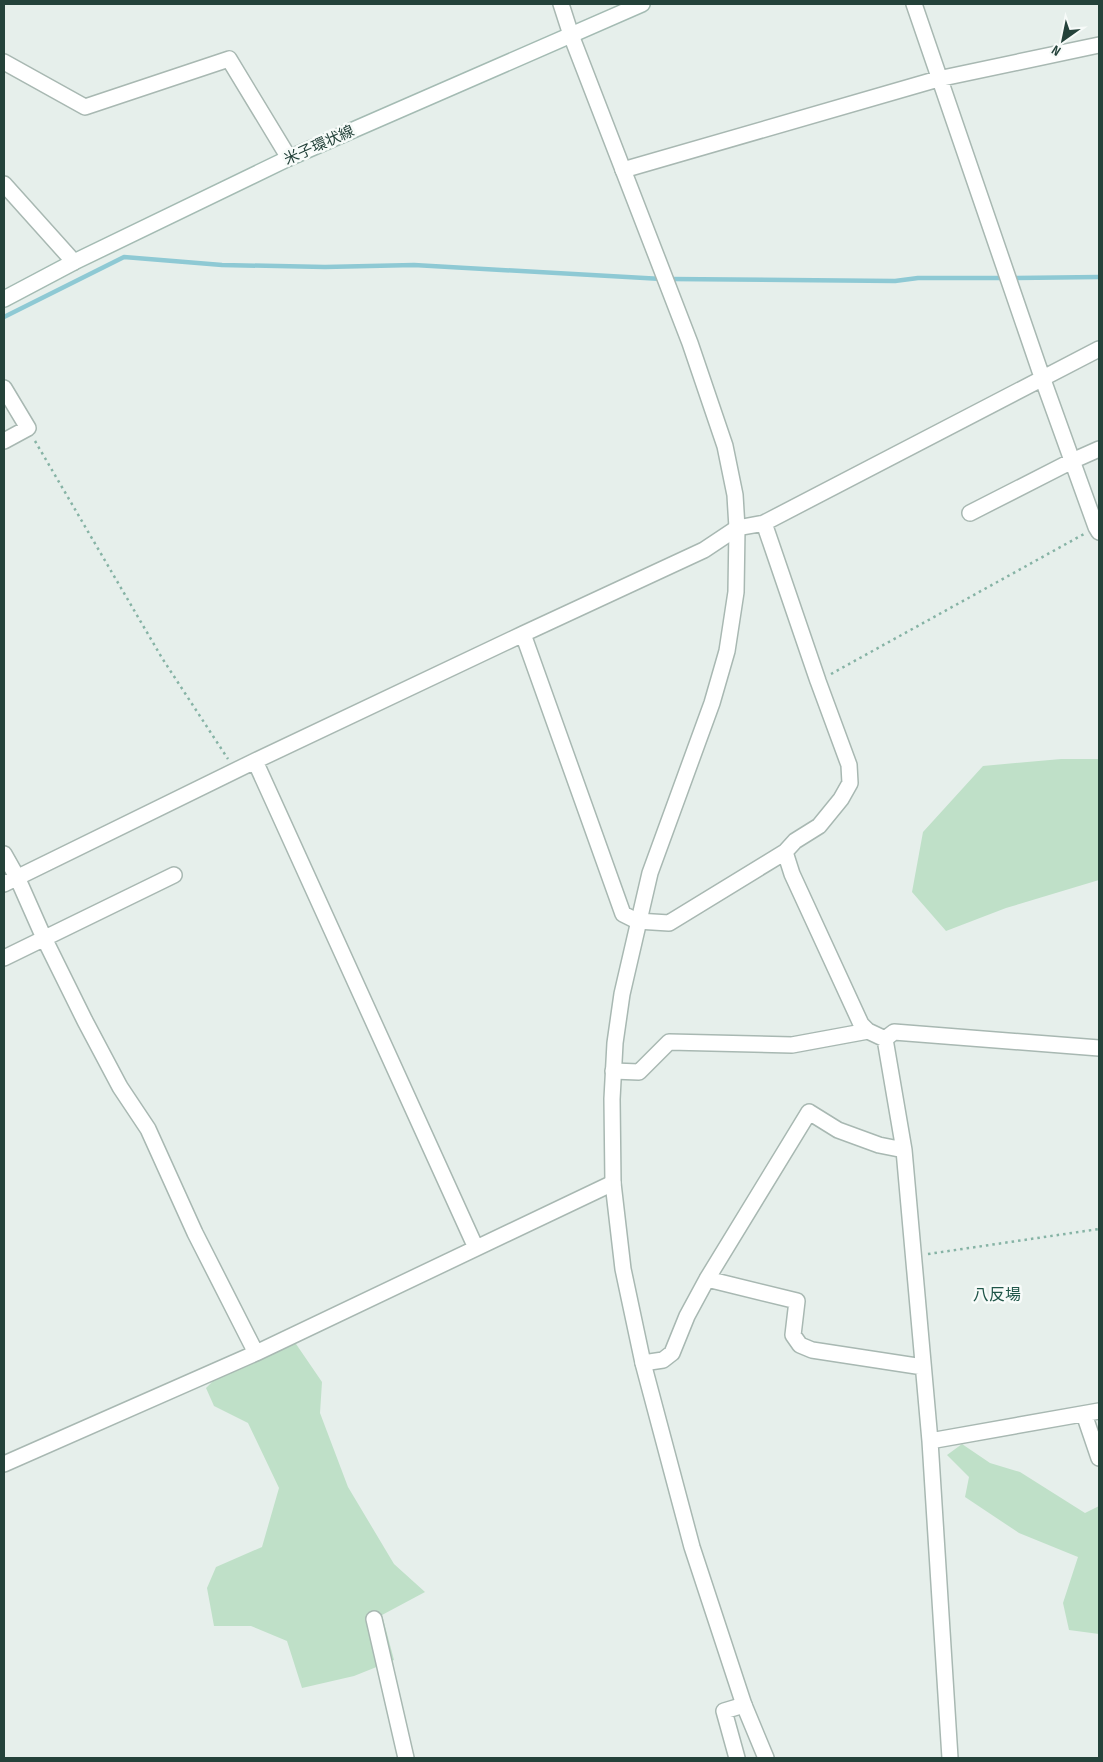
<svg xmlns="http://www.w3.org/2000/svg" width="1103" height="1762" viewBox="0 0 1103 1762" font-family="'Sofia Sans Condensed','Noto Sans JP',sans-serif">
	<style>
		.green { fill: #bfe0c8 }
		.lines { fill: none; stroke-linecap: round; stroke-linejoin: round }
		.stream { stroke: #8ec9d4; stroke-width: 4.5 }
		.minor-casing { stroke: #a8b8b2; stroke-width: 18 }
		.tertiary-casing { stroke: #a8b8b2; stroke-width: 18 }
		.secondary-casing { stroke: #a4bbb3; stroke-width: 18 }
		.path { stroke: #86b3a5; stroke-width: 2.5; stroke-dasharray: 2.5 4; stroke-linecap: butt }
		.minor { stroke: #fff; stroke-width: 15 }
		.tertiary { stroke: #fff; stroke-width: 15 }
		.secondary { stroke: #fff; stroke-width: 15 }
		.labels { text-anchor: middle; stroke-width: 5; stroke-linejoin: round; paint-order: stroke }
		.street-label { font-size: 15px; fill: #24423a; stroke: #f7fbf9 }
		.neighbourhood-label { font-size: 16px; fill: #1f5548; stroke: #f7fbf9 }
	</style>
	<rect width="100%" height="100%" fill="#e6efeb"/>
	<path class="green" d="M1061,759h38v121l-93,28 -60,23 -34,-39 11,-60 60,-66z
		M294,1341l28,41 -2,31 28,74 46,77 31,28 -43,23 12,45 -40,16 -52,12 -15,-47 -36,-15h-37l-7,-38 9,-21 46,-20 17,-59 -31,-65 -34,-17 -8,-18 12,-12 34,-12z
		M962,1444l28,19 30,9 65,41 14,-7v128l-30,-4 -6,-27 15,-46 -59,-24 -54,-36 4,-20 -22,-22z"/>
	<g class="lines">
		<path class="stream" d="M1012,278l87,-1
			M670,279l225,2 23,-3h86
			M4,317l120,-60 98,8 103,2 89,-2 248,14"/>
		<defs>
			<path id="minor" d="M914,4l128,373 54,150 3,5
				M4,62l81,45 144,-48 60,99
				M623,170l315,-91 161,-34
				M4,184l70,78
				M4,388l24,40 -24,13
				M970,513l102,-52 27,-12
				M764,523l54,158 31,84 1,18 -9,16 -22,27 -24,15 -10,11 7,22 69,150 7,7 17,8
				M523,634l100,280 14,7 32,2 116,-71
				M255,761l221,487
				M4,854l13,23 27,61 41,83 35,66 28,42 47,104 61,120 357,-170
				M4,884l251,-123 268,-127 181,-84 33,-22 27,-5 335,-174
				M4,958l170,-83
				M885,1039l19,111 26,291 20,317
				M885,1039l9,-7 205,16
				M613,1071l26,1 30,-30 123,3 76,-14
				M707,1279l90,22 -4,34 7,10 12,5 111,17
				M643,1363l20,-3 9,-7 15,-37 20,-37 102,-167 29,18 41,15 25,5
				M1084,1414l15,44
				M930,1441l169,-30
				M4,1464l252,-111
				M374,1619l32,139
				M737,1758l-13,-47 20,-6"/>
			<path id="tertiary" d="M561,4l10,31 119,308 35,103 10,49 2,33 -1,64 -9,59 -15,52 -62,170 -28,121 -7,49 -3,56 1,84 10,86 20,94 49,184 52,158 22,53"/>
			<path id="secondary" d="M4,299l70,-37 215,-104 353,-154"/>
		</defs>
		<use href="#minor" class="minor-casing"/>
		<use href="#tertiary" class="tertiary-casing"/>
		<use href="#secondary" class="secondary-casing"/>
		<path class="path" d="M35,441l127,217 66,101
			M831,674l253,-140
			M928,1254l171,-25"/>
		<use href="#minor" class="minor"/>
		<use href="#tertiary" class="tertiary"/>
		<use href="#secondary" class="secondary"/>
	</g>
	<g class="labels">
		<g class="street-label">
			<text transform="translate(319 145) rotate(-24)" y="5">米子環状線</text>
		</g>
		<g class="neighbourhood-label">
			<text x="997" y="1300">八反場</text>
		</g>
	</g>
	<rect width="1103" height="1762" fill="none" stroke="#24423a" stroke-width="10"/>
	<g transform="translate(1063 40) rotate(213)" stroke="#f7fbf9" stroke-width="4" paint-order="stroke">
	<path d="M0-4L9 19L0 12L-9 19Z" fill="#24423a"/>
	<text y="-8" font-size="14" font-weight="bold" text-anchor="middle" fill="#24423a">N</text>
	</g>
</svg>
